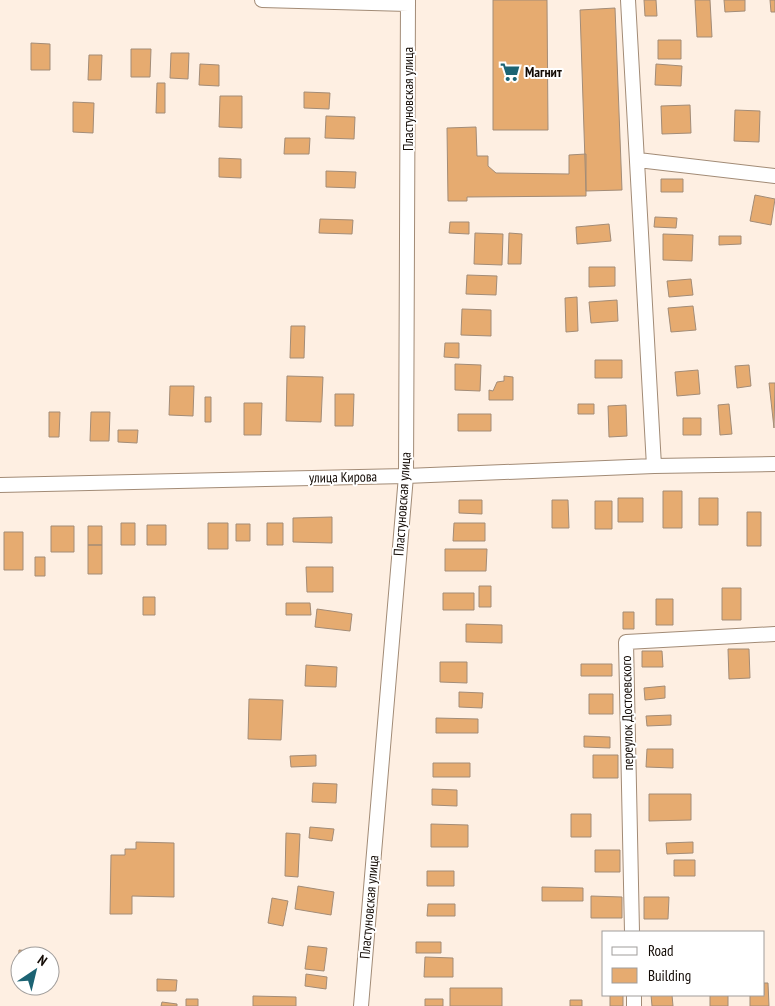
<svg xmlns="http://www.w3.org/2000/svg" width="775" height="1006" viewBox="0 0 775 1006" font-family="'PT Sans Narrow',sans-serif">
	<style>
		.building { fill: #e6ab70; stroke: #a38c77 }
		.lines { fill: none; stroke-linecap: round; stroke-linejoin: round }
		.street-casing { stroke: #a28b76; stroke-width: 16 }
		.street { stroke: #fff; stroke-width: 14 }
		.labels { text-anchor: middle; stroke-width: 4; stroke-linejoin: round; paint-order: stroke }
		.poi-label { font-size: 14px; font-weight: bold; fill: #120a04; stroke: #fff; text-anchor: start }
		.street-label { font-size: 14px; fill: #120a04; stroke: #fff }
	</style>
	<rect width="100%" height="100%" fill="#feefe2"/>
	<path class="building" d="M493,0h54l1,130h-55z
		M644,0h12l1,16h-12z
		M695,0h15l2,37h-15z
		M724,0h21v11l-20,1z
		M770,0h5v12h-4z
		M615,8l7,182 -36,1 -6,-181z
		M658,40h23v19h-23z
		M31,43l19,1v26h-19z
		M131,49h20l-1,28h-19z
		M171,53h18l-1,26 -18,-1z
		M89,55h13l-1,25h-13z
		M200,64l19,1v21l-20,-1z
		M656,64l26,2 -1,20 -26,-1z
		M157,83h8v30h-9z
		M304,92l26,1 -1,16 -25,-1z
		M220,96h22v32l-23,-1z
		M73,102l21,1 -1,30 -20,-1z
		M690,105l1,28 -29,1 -1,-28z
		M735,110l25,1 -1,31 -25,-1z
		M326,116l29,1 -1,22 -29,-1z
		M476,127l1,29h11v10l8,7 73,1v-19l17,-1v42l-119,1v4h-19l-1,-73z
		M285,138h25l-1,16h-25z
		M219,158l22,1v19l-22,-1z
		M326,171l30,1 -1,16 -29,-1z
		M661,179h22v13h-22z
		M755,195l20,4 -4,26 -21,-4z
		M655,217l22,1 -1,10 -22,-1z
		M320,219l33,1 -1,14 -33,-1z
		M450,222h19v12l-20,-1z
		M609,224l2,17 -34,3 -1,-17z
		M475,233l28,1 -1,31 -28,-1z
		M509,233l13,1 -1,30h-13z
		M663,234l30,1 -1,26 -29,-1z
		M719,236h22v8l-22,1z
		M589,267h26v19l-26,1z
		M467,275l30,1 -1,19 -30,-1z
		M691,279l2,16 -24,2 -2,-16z
		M577,297l1,34 -12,1 -1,-34z
		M617,300l1,21 -27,2 -2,-21z
		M693,306l3,24 -25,2 -3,-24z
		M462,309l29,1v26l-30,-1z
		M291,326h14l-1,32h-14z
		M445,343h14v15l-15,-1z
		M595,360h27v18h-27z
		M455,364l26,1 -1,26 -25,-1z
		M749,365l2,21 -14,2 -2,-22z
		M698,370l2,24 -23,2 -2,-24z
		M287,376l36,1 -2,45 -35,-1z
		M504,376l9,1v23h-24v-10l4,1 4,-9 7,-1z
		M769,383h6l-1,45z
		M170,386h24l-1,30 -24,-1z
		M335,394h19l-1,32h-18z
		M205,397h6v25h-6z
		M244,403h18l-1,32h-17z
		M578,404h16v10h-16z
		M729,404l3,30 -12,1 -2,-30z
		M626,405l1,31 -18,1 -1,-31z
		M49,412h11l-1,25h-10z
		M91,412h19l-1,29h-19z
		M458,414h33v17h-33z
		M683,418h18v17h-18z
		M118,430h20l-1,13 -19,-1z
		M663,491h19v37h-19z
		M618,498h25v24h-25z
		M699,498h19v27h-19z
		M459,500h23v14l-23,-1z
		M552,500h16l1,28h-17z
		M595,501h17v28h-17z
		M747,512h14v34h-14z
		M332,517v26l-39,-1v-24z
		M121,523h14v22h-14z
		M208,523h20v26h-20z
		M267,523h16v22h-16z
		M454,523h31v18h-32z
		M236,524h14v17h-14z
		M147,525h19v20h-19z
		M51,526h23v26h-23z
		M88,526h14v19h-14z
		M4,532h19v38h-19z
		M88,545h14v29h-14z
		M445,549h42l-1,22h-41z
		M35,557h10v19h-10z
		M306,567h27v25h-26z
		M479,586h12v21h-12z
		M722,588h19v32h-19z
		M443,593h31v17h-31z
		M143,597h12v18h-12z
		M656,599h17v26h-17z
		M286,603h24l1,12h-25z
		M317,609l35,5 -2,17 -35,-4z
		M623,612h11v17h-11z
		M466,624l36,1v18l-36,-1z
		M728,649h21l1,29 -21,1z
		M642,651h20l1,16h-21z
		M440,662h27v21l-27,-1z
		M581,664h31v12h-31z
		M306,665l31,2 -1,20 -31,-1z
		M665,686v12l-20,2 -1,-12z
		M459,692l24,1 -1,15 -23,-1z
		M589,694h24v20h-24z
		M249,699l34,1 -2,40 -33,-1z
		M671,715v10l-24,1 -1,-10z
		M436,718l42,1v14h-42z
		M584,736l26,1v11l-26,-1z
		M647,749h26v19l-27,-1z
		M316,755v11l-25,1 -1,-11z
		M593,755h25v23h-25z
		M433,763h37v14h-37z
		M313,783l24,1 -1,19 -24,-1z
		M432,789l25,1v16l-25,-1z
		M649,794h42v26l-42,1z
		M571,814h20v23h-20z
		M431,824l37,1v22h-37z
		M310,827l24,2 -2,12 -23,-3z
		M286,833l14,1 -2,43 -13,-1z
		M136,842l38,1v54l-42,-1v18h-22l1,-59h14v-6h11z
		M693,842v11l-26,1 -1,-11z
		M595,850h25v22h-25z
		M674,860h21v16h-21z
		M427,871h27v15h-27z
		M298,886l36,6 -3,23 -36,-6z
		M542,887l41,1v13h-41z
		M591,896l31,1v21h-31z
		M644,897h25l-1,22h-24z
		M272,898l16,3 -5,25 -15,-3z
		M428,904h27v12h-28z
		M416,942h25v11h-25z
		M308,946l19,2 -3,23 -19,-2z
		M19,950l22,2v4h-21v10h-2z
		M425,957l28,1v19h-29z
		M306,974l21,3 -1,12 -21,-3z
		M157,979l20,1 -1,11h-19z
		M764,983h4l1,23h-19v-11h14z
		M450,988h52v18h-52z
		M610,995h13v11h-13z
		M651,995h21l1,11h-21z
		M710,995h18v11h-18z
		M253,996l43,1v9h-43z
		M186,999h12v7h-12z
		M425,999h18v7h-18z
		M570,1000h12v6h-12z
		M162,1002l15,2v2h-16z"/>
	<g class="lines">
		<defs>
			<path id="street" d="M262,0l146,4
				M628,0l26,466
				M638,160l137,16
				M0,485l406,-9 248,-10 121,-2
				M632,932l-6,-290 149,-8
				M634,995v11
				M361,1006l45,-530 2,-476"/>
		</defs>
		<use href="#street" class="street-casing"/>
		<use href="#street" class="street"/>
	</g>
	<defs>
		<symbol id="supermarket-bare" viewBox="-9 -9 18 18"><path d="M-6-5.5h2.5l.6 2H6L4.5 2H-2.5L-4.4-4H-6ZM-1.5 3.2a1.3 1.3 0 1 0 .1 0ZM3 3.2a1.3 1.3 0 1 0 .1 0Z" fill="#1c6373" stroke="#fff" stroke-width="2.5" paint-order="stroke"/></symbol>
	</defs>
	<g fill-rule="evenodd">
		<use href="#supermarket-bare" x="496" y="58" width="28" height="28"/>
	</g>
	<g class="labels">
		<g class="poi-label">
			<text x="525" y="77">Магнит</text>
		</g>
		<g class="street-label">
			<text transform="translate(408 99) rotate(-90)" y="5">Пластуновская улица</text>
			<text transform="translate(343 477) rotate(-1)" y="5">улица Кирова</text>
			<text transform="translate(402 504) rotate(-86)" y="5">Пластуновская улица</text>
			<text transform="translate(627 713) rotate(-91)" y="5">переулок Достоевского</text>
			<text transform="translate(369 907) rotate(-85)" y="5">Пластуновская улица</text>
		</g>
	</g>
	<rect x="602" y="931" width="162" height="65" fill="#ffffff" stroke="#a09d9b"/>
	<rect x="612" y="947" width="25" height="8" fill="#ffffff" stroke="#a09d9b"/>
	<text x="648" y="956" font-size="15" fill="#120a04">Road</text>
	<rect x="612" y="968" width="25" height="15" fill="#e6ab70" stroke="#a09d9b"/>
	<text x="648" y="981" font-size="15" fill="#120a04">Building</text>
	<g transform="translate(35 971) rotate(35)"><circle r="24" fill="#ffffff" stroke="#a09d9b"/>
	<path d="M0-4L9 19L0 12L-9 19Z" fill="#1c6373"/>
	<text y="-8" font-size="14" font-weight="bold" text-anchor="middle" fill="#120a04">N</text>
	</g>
</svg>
